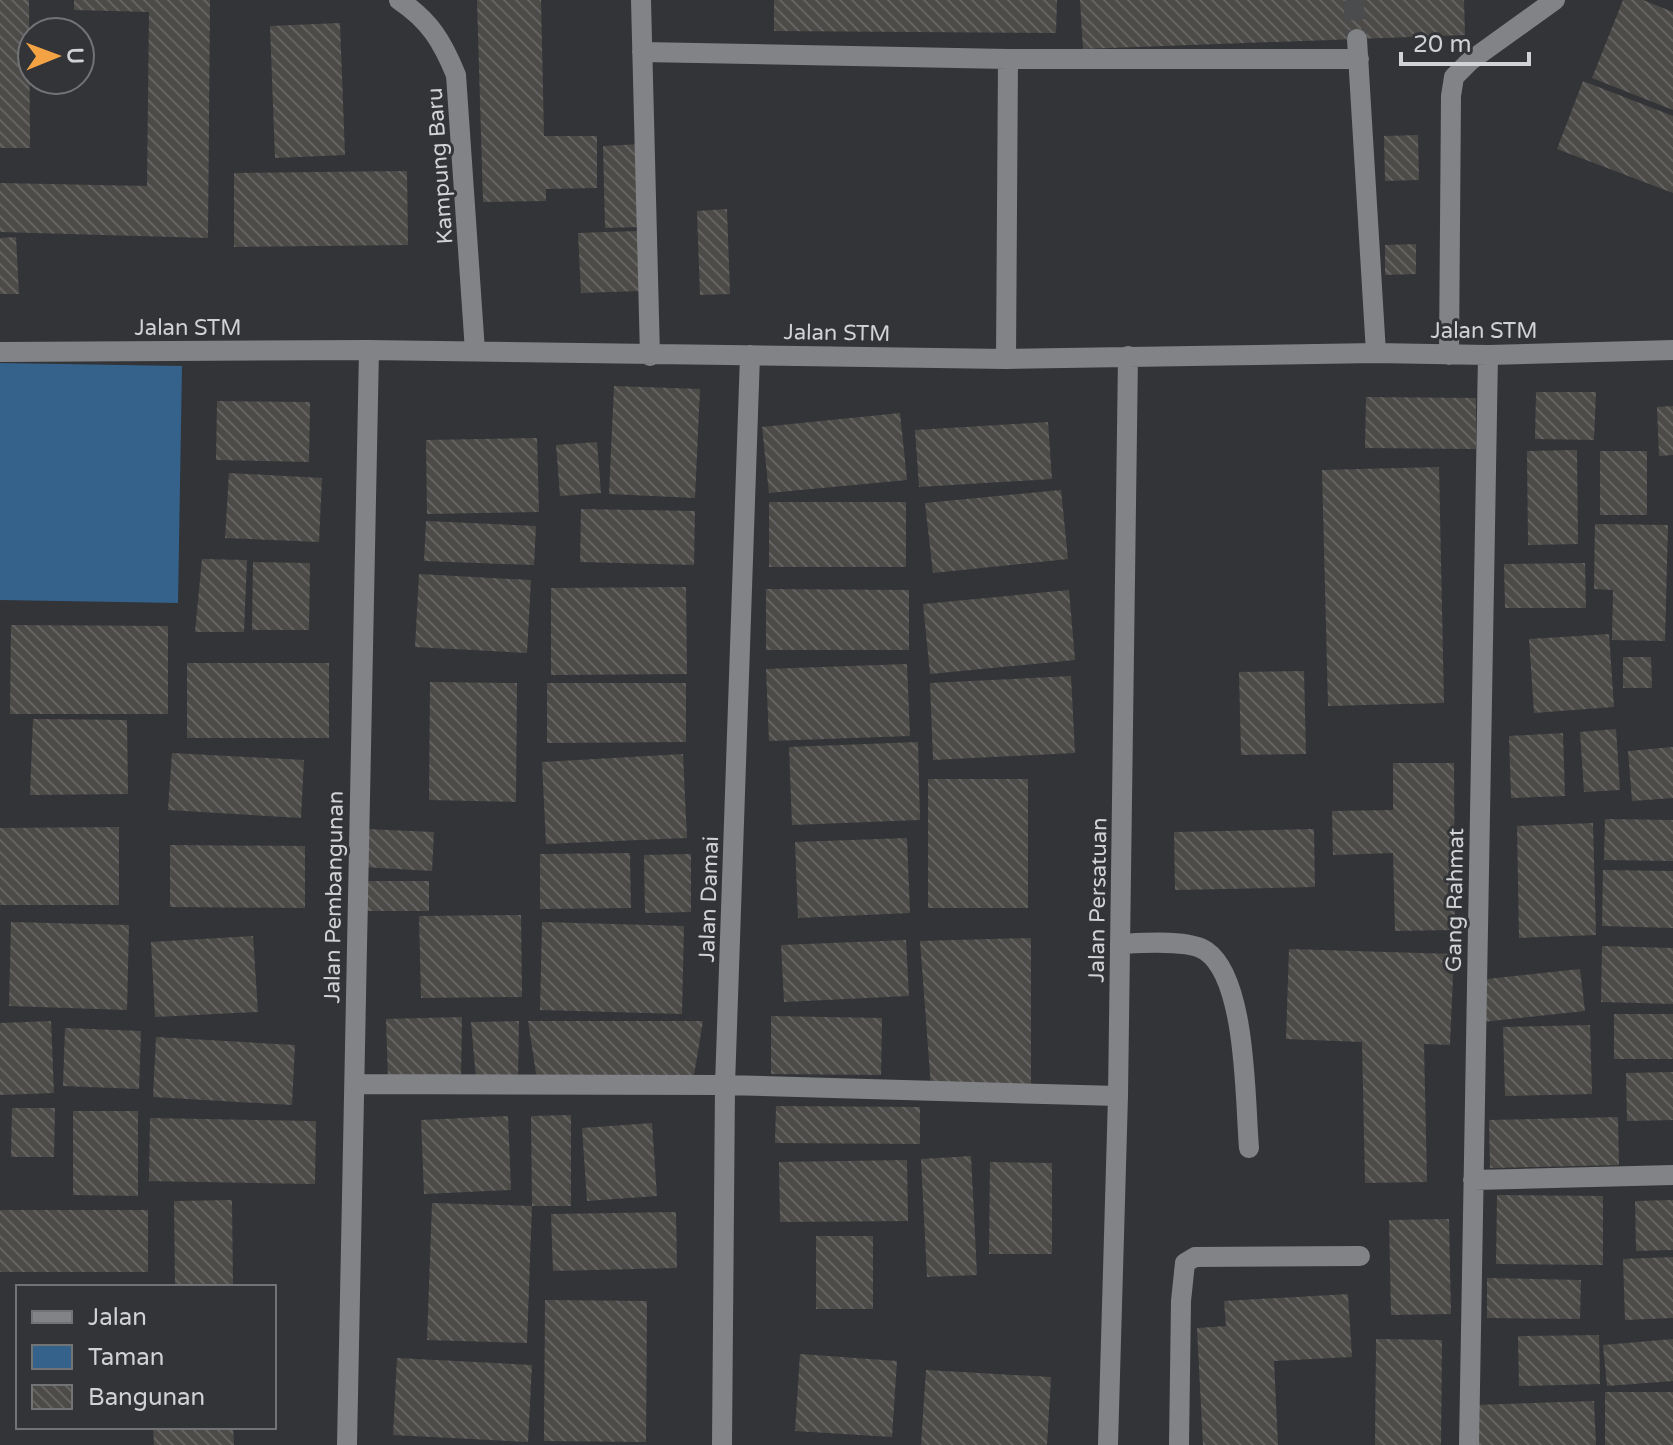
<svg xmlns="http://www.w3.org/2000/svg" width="1673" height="1445" viewBox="0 0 1673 1445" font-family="'Varela Round',sans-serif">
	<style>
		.green { fill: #35628b }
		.building { fill: url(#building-back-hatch) }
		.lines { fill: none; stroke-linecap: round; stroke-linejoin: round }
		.minor-tunnel { stroke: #4a4c4e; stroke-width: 20; stroke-dasharray: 20 10; stroke-linecap: butt }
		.minor { stroke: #818386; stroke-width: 20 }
		.labels { text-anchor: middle; stroke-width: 6; stroke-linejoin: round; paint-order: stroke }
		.street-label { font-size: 22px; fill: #d0d2d3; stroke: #323437 }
	</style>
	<defs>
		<pattern id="building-back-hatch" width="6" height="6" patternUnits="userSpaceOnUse" patternTransform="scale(2)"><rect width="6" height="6" fill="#4d4b48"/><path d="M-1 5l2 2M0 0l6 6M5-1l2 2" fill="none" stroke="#666462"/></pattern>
	</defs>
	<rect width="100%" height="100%" fill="#323437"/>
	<path class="green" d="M0,363l182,3 -4,237 -178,-3z"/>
	<path class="building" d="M0,0h29l1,148h-30z
		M74,0h136l-2,238 -208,-6v-49l147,3 2,-174 -75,-2z
		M477,0h64l3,136h53v52l-51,1v12l-63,1z
		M774,0h283l-1,33 -282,-2z
		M1080,0h384l1,35 -382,14z
		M1623,0h20l30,12v98l-81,-32z
		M340,23l5,132 -70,3 -5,-132z
		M1583,81l90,35v77l-116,-44z
		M1418,135l1,45 -34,1 -1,-45z
		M641,144l1,83 -37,1 -2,-82z
		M407,171l1,74 -174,2v-74z
		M727,209l3,85 -30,1 -3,-84z
		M638,231l2,60 -59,2 -3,-60z
		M16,237l3,57h-19v-56z
		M1416,244v30l-31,1v-30z
		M614,386l86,3 -5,109 -86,-4z
		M1536,392h60l-2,48 -59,-1z
		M1366,397l110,1v51l-111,-1z
		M217,401l93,1 -1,60 -93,-2z
		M1673,406v49l-14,1 -2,-49z
		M900,413l7,67 -138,13 -7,-66z
		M1048,422l4,57 -133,8 -4,-57z
		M537,438l2,74 -112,2 -1,-74z
		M597,442l4,51 -41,3 -4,-51z
		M1577,450l1,94 -50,1 -1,-94z
		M1600,451h47v64h-47z
		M1439,467l5,236 -116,3 -6,-236z
		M229,473l93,5 -3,64 -94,-4z
		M1061,490l7,69 -135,14 -8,-70z
		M769,502h137v65h-137z
		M581,509l114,2 -1,54 -114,-3z
		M426,521l110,5 -2,39 -110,-4z
		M1595,524l73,1 -3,116 -53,-1 1,-50 -19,-1z
		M202,559l45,1 -3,72h-49z
		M253,562l57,1 -1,67h-57z
		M1585,563l1,45h-81l-1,-44z
		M419,574l112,6 -4,73 -112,-6z
		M686,587l1,87 -136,1v-87z
		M766,589l143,1v60h-143z
		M1069,590l6,70 -145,14 -7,-70z
		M11,625l157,1v88h-158z
		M1609,634l5,73 -80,6 -5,-74z
		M1623,657h28l1,31h-29z
		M187,663h142v75h-142z
		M907,664l3,72 -141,5 -3,-72z
		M1304,671l2,83 -65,1 -2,-83z
		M1071,676l4,77 -142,7 -3,-77z
		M430,682l87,1 -1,119 -87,-2z
		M547,683h139v59l-139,1z
		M33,719l94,1 1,74 -98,1z
		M1616,729l4,61 -36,2 -4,-60z
		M1563,733l2,63 -54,2 -2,-62z
		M918,742l2,78 -128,5 -3,-78z
		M1673,747v51l-41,3 -4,-50z
		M172,753l132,7 -3,58 -133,-8z
		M683,754l4,84 -141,6 -4,-82z
		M1393,763h61l1,167 -60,1 -2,-78 -60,2 -1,-44 61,-1z
		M928,779h100v129h-100z
		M1605,819l68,1v41l-69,-1z
		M1593,823l3,112 -77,3 -2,-112z
		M119,827v78h-119v-77z
		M365,829l69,3 -2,39 -69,-4z
		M1314,829l1,58 -140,3 -1,-58z
		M907,838l3,75 -112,5 -3,-76z
		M170,845l135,1v62l-135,-1z
		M630,853l1,55 -91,1v-55z
		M691,854v58l-46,1 -1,-58z
		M1603,870l70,1v57l-71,-2z
		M366,881h63v30h-63z
		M521,915l1,82 -101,1 -2,-82z
		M11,922l118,3 -2,85 -118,-4z
		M542,922l142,4 -2,88 -142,-4z
		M253,936l5,76 -103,5 -4,-75z
		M1031,938v149h-100l-11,-146z
		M906,940l3,56 -125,6 -3,-57z
		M1602,946l71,2v56l-72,-2z
		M1289,949l165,5 -4,91 -26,-1 3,138 -62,1 -3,-141 -76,-3z
		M1580,969l5,42 -102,11 -5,-42z
		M1614,1014h59v45h-59z
		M771,1016l111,2 -1,57 -110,-1z
		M462,1017l-1,62 -73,1 -2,-61z
		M51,1021l3,72 -54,2v-72z
		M519,1021l-1,58h-42l-5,-57z
		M528,1021h175l-10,60 -156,-1z
		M1590,1025l2,69 -87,2 -2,-69z
		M65,1028l76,3 -2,58 -76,-3z
		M156,1037l139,8 -3,60 -139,-8z
		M1673,1072v48l-46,1 -1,-48z
		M776,1106l144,1v37l-145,-1z
		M12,1108h43l-1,49h-43z
		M73,1111h65v85l-65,-1z
		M571,1115v91h-39l-1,-90z
		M508,1116l3,74 -87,4 -3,-74z
		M1618,1117l1,48 -129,3 -1,-48z
		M150,1118l166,3 -1,63 -166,-3z
		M652,1123l5,73 -70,5 -5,-73z
		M971,1156l6,119 -50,2 -6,-118z
		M907,1160l1,61 -128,1 -1,-60z
		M990,1162l62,1v91h-63z
		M1497,1195l106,1v69l-107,-1z
		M232,1200l1,87h-58l-1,-86z
		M1673,1200v50l-37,1 -1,-50z
		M432,1203l100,3 -5,137 -100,-3z
		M0,1210h148v62h-148z
		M676,1212l1,56 -124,3 -2,-57z
		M1449,1219l2,95 -60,1 -2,-95z
		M816,1236h57v73h-57z
		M1673,1257v61l-48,2 -2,-61z
		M1487,1278l94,2 -1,39 -93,-1z
		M1348,1294l4,63 -78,4 4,84h-75l-6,-117 29,-2 -2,-25z
		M545,1300l102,1 -1,141 -102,-1z
		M15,1312h3v42h-3z
		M1599,1335l1,49 -81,2 -1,-50z
		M1376,1339l66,1 -1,105h-66z
		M1673,1339v42l-66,5 -4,-41z
		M800,1354l97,7 -5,76 -97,-6z
		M397,1358l135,7 -4,77 -135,-7z
		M926,1370l125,7 -4,68h-126z
		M1605,1392h68v53h-68z
		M1594,1401l2,44h-120l-1,-40z
		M153,1427h80l1,18h-80z"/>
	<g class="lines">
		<path class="minor-tunnel" d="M1353,0l4,39"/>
		<path class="minor" d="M399,0c31,21 43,41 57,75l19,276
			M641,0l9,356
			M1357,39l19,314
			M642,52l366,7h351
			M0,352l369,-2 637,9 370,-6 112,2 185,-5
			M1449,355l2,-259 3,-19 16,-16 85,-61
			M1006,359l2,-300
			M1120,944c21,-1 69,-5 86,7 41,28 39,151 43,197
			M355,1084l370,1 393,11
			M1473,1180l200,-5
			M347,1445l22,-1095
			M722,1445l3,-360 25,-730
			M1108,1445l10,-349 10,-740
			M1179,1445l2,-144 4,-38 10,-6 165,-1
			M1469,1445l19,-1090"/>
	</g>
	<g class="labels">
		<g class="street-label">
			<text transform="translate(439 166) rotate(-94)" y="8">Kampung Baru</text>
			<text x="188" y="335">Jalan STM</text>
			<text x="1484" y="338">Jalan STM</text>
			<text transform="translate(837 332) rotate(1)" y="8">Jalan STM</text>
			<text transform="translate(333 897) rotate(-89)" y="8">Jalan Pembangunan</text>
			<text transform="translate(708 899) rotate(-88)" y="8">Jalan Damai</text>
			<text transform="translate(1097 900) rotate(-89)" y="8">Jalan Persatuan</text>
			<text transform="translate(1454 900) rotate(-89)" y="8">Gang Rahmat</text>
		</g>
	</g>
	<rect x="16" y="1285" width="260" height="144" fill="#323437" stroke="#717375" stroke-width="2"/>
	<rect x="32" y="1311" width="40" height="12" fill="#818386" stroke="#717375" stroke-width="2"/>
	<text x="88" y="1325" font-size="24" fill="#d0d2d3">Jalan</text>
	<rect x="32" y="1345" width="40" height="24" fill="#35628b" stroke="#717375" stroke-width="2"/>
	<text x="88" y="1365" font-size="24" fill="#d0d2d3">Taman</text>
	<rect x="32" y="1385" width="40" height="24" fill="url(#building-back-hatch)" stroke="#717375" stroke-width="2"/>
	<text x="88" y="1405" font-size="24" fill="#d0d2d3">Bangunan</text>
	<g transform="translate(56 56) rotate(89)"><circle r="38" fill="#323437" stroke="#717375" stroke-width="2"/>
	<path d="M0-6L14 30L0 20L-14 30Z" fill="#f4a344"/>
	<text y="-12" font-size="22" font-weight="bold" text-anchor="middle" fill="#d0d2d3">U</text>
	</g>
	<path d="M1401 52v12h128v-12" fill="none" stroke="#d0d2d3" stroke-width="4"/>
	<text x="1413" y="52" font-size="24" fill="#d0d2d3" stroke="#323437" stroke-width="6" paint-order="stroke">20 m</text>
</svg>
